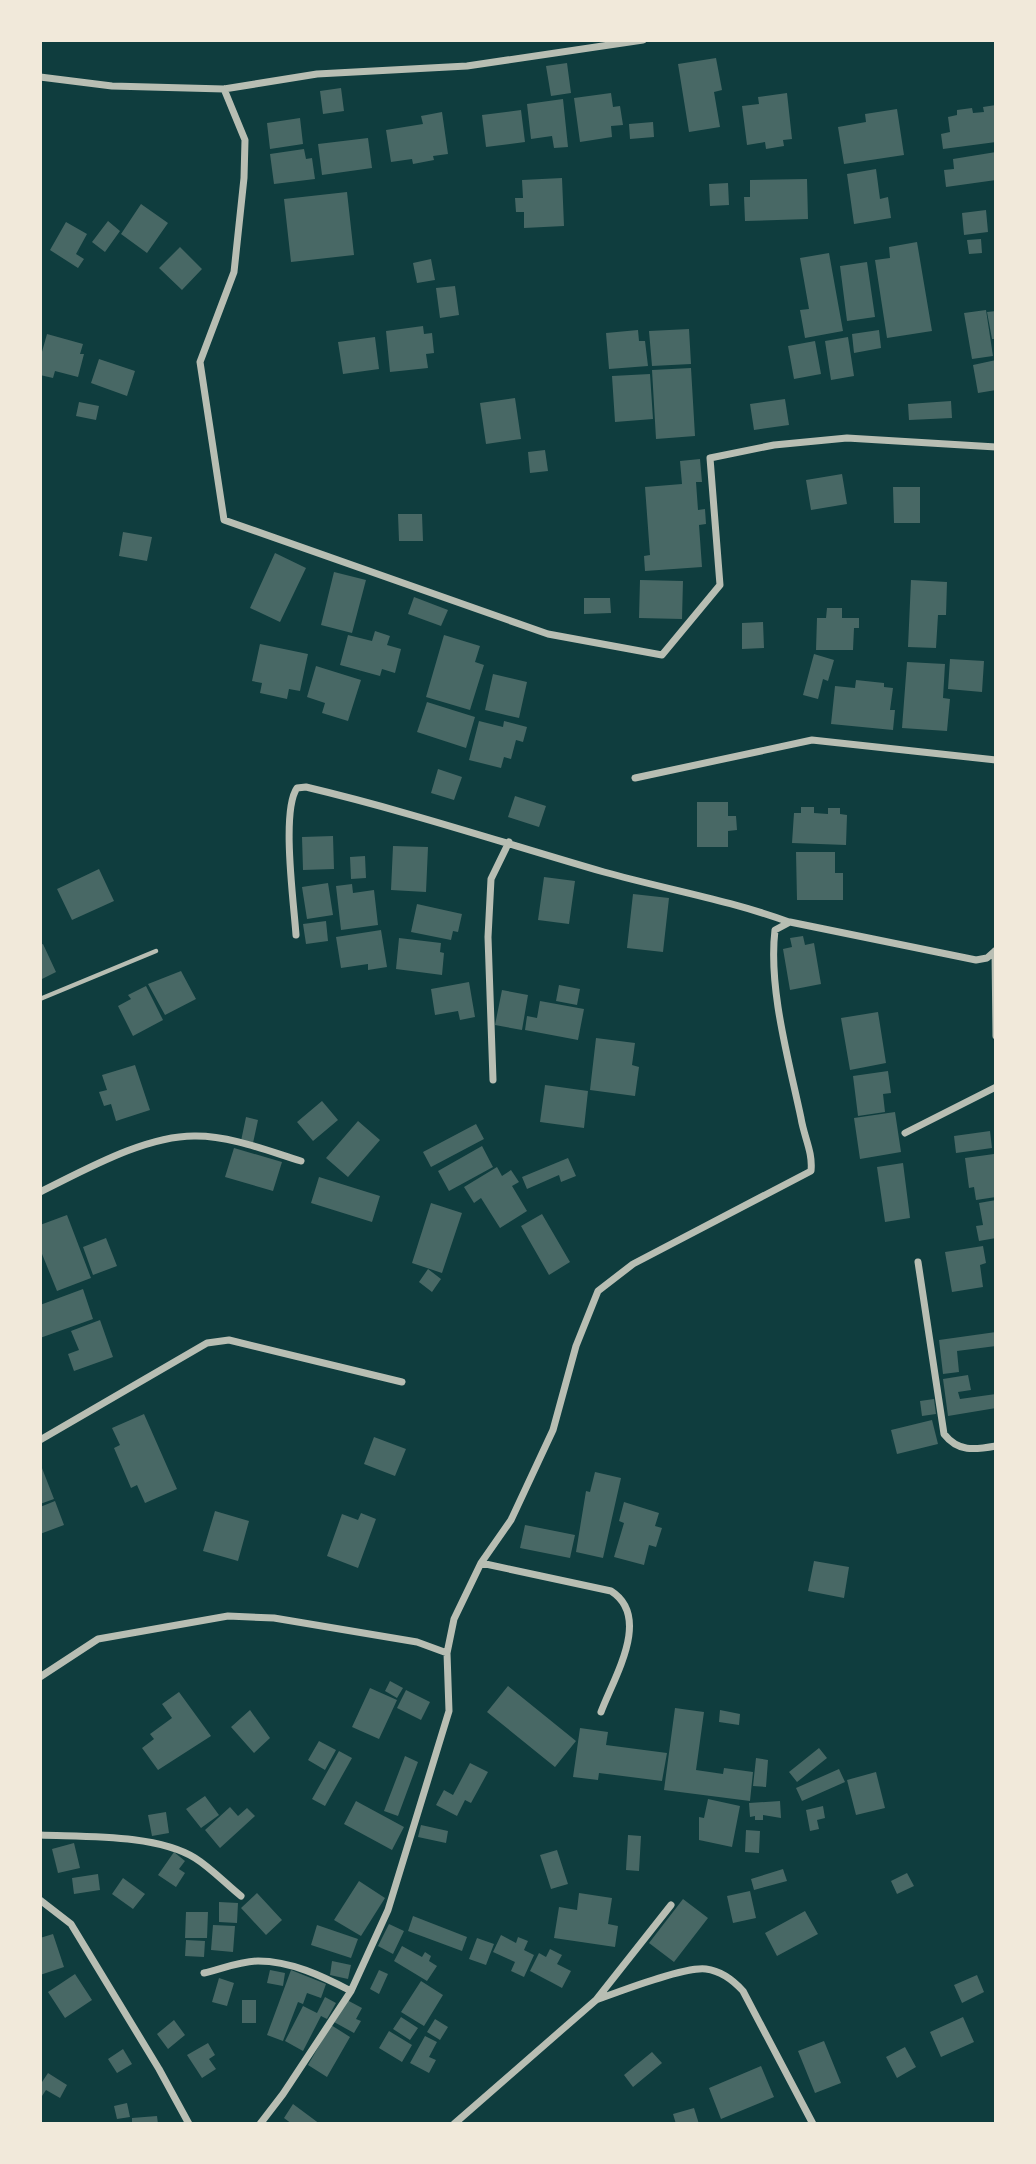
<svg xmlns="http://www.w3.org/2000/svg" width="1036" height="2164" viewBox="0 0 1036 2164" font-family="Commissioner,sans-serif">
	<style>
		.building { fill: #486865 }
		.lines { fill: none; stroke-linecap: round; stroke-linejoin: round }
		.service { stroke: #b8beb3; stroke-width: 4.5 }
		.minor { stroke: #b8beb3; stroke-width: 7 }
	</style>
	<rect width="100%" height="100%" fill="#0f3d3e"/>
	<path class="building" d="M716,58l6,32 -8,2 6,35 -31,5 -11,-68z
		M567,63l4,30 -20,3 -5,-30z
		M341,88l3,23 -21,3 -3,-23z
		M611,93l2,14 7,-1 3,19 -12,1 1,11 -32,5 -6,-44z
		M787,93l5,46 -9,1 1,6 -18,3 -1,-7 -18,3 -5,-39 17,-2 -1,-7z
		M563,99l5,48 -14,1 -2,-12 -21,3 -4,-35z
		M996,105v37l-53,7 -2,-15 9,-2 -2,-15 9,-2v-5l15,-2 1,5 11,-1 -1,-5z
		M897,109l7,46 -60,9 -6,-37 28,-5 -1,-8z
		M521,110l4,32 -39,5 -4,-32z
		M442,112l6,42 -15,2 1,4 -21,4 -1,-5 -21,3 -5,-32 37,-6 -2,-8z
		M300,118l3,26 -33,5 -3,-26z
		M653,122l1,15 -24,2 -1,-15z
		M368,138l4,30 -50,7 -4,-31z
		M304,149l2,10 6,-1 3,21 -41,5 -4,-30z
		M996,152v28l-50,7 -2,-17 10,-1 -1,-10z
		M876,169l4,30 8,-2 3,21 -37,6 -7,-50z
		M562,178l2,48 -40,2v-16h-8l-1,-14h8l-1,-18z
		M807,179l1,40 -63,2 -1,-24h6v-17z
		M728,183l1,22 -19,1 -1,-22z
		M347,192l7,63 -63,7 -7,-63z
		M141,204l27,19 -21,30 -26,-19z
		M986,210l2,22 -24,3 -2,-22z
		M108,221l12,10 -15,21 -13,-10z
		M66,222l21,12 -11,20 8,5 -6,9 -28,-18z
		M981,239l1,14 -13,1 -2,-14z
		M917,242l15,89 -45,7 -12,-78 15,-2 -1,-11z
		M180,247l22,22 -20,21 -23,-22z
		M829,253l14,78 -38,7 -5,-28 9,-1 -9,-51z
		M431,259l4,21 -18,3 -4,-20z
		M867,262l8,55 -28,4 -7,-55z
		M455,286l4,29 -19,3 -4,-30z
		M986,310l7,46 -21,3 -8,-46z
		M996,311v28h-4l-5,-27z
		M423,326l1,8 8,-1 2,20 -8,1 2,14 -38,4 -4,-41z
		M689,329l2,35 -39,2 -3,-35z
		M638,330l1,11h6l3,25 -39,3 -3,-36z
		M879,330l2,18 -27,5 -2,-19z
		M47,334l36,10 -3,10h4l-6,23 -23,-6 -2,7 -13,-3v-16z
		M375,337l4,32 -36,5 -5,-32z
		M848,337l6,39 -23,4 -6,-39z
		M815,341l6,33 -27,5 -6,-33z
		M99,359l36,12 -8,25 -36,-13z
		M996,360v30l-18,3 -5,-28z
		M691,368l4,68 -39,3 -4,-69z
		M650,374l3,45 -38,3 -3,-46z
		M515,398l6,41 -35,5 -6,-41z
		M785,399l4,26 -35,5 -4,-26z
		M951,401l1,17 -43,2 -1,-16z
		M79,402l20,4 -3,14 -20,-4z
		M545,450l3,21 -18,2 -2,-21z
		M700,459l2,23h-6l2,28 7,-1 1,15 -7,1 3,42 -57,4 -1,-15 6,-1 -5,-68 37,-3 -2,-23z
		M842,474l5,30 -36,6 -5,-30z
		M893,487h27v36h-26z
		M398,514h24l1,27h-24z
		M123,532l29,5 -5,24 -28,-5z
		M275,553l31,15 -26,54 -30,-14z
		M334,572l32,8 -14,53 -31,-8z
		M640,580l43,1 -1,38 -43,-1z
		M911,580l36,2 -1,33h-8l-2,33 -28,-1z
		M414,597l34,13 -7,16 -33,-12z
		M584,598h26l1,15 -27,1z
		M827,608h15v10h17v10h-5l-1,22h-37l1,-32h9z
		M763,622l1,26 -22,1v-26z
		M375,631l15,5 -3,9 14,4 -6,24 -13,-4 -2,7 -40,-11 8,-30 24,6z
		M444,635l36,11 -5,16 9,3 -14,45 -44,-13z
		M260,644l48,10 -8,37 -11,-2 -2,10 -27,-6 2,-10 -10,-2z
		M814,654l20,6 -6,21 -5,-2 -5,20 -15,-4z
		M950,659l34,2 -2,31 -34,-3z
		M907,662l38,2 -2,34 7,1 -3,32 -45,-3z
		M316,666l45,14 -13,41 -26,-8 3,-10 -18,-6z
		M493,674l34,8 -8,36 -34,-8z
		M856,680l28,3v4l9,1 -3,22h5l-2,20 -62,-6 4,-38 20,2z
		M427,702l48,15 -9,31 -49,-16z
		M479,721l24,6 1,-6 23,6 -4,15 -7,-2 -5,19 -7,-2 -3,11 -32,-8z
		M438,769l24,8 -8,23 -23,-7z
		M515,796l31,10 -7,21 -31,-10z
		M697,802h31v14h8l1,14 -9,1v16h-31z
		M801,807h13v6l14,1v-6h12v6l7,1 -1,30 -54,-2 2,-30h7z
		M333,836l1,33 -31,1 -1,-33z
		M393,846l35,1 -2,45 -35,-2z
		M796,852h39v21h8v27h-46z
		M365,856l1,22 -15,1 -1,-22z
		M99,869l15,32 -42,19 -15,-31z
		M544,877l31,4 -6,43 -31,-4z
		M328,883l5,32 -26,4 -5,-32z
		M352,884l1,9 21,-3 4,35 -37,5 -5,-44z
		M633,894l36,4 -6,54 -36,-4z
		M417,904l45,10 -4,18 -5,-1 -2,9 -40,-8z
		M326,921l2,20 -22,3 -3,-20z
		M381,930l6,37 -19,3v-6l-27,4 -5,-31z
		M803,936l2,9 9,-2 7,41 -31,6 -7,-41 9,-2 -2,-9z
		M399,938l42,5 -1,9 4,1 -2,22 -46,-6z
		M43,944l13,28 -16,8v-35z
		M181,971l15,28 -31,16 -17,-31z
		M469,982l6,35 -15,3 -2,-9 -23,4 -4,-26z
		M559,985l21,4 -3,16 -21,-4z
		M146,986l17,34 -30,16 -15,-30 13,-7 -3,-4z
		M502,990l26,5 -6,35 -27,-5z
		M540,1001l44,8 -6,31 -53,-10 2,-14 10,2z
		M878,1012l8,51 -36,7 -9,-52z
		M596,1038l39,5 -3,22 7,2 -4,29 -45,-6z
		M135,1065l15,45 -34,11 -5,-17 -7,2 -5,-14 8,-2 -5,-15z
		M888,1071l3,22 -8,1 2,18 -27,4 -5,-40z
		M545,1085l43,6 -4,37 -44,-6z
		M322,1101l16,19 -25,21 -16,-19z
		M895,1112l6,40 -41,7 -6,-41z
		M246,1117l12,3 -5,23 -12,-2z
		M358,1121l22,19 -32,37 -22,-19z
		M476,1124l8,15 -53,28 -8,-15z
		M990,1131l2,17 -36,5 -2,-17z
		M482,1146l11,21 -44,24 -11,-20z
		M234,1148l48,14 -9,29 -48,-14z
		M994,1154l2,43 -20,3 -2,-13 -5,1 -4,-30z
		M568,1158l8,18 -15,6 -2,-7 -32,14 -5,-12z
		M903,1163l7,55 -25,4 -8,-55z
		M497,1167l5,9 9,-6 8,12 -7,4 15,25 -27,17 -19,-30 -7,5 -10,-16z
		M319,1177l61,19 -8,26 -61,-19z
		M996,1200v38l-17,3 -3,-15 7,-1 -4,-22z
		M431,1203l31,10 -20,60 -30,-10z
		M542,1214l28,48 -21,13 -28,-49z
		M67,1215l24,63 -34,13 -17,-42v-24z
		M106,1238l11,28 -24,9 -10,-28z
		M983,1246l3,17 -6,2 3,22 -31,5 -7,-40z
		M428,1269l13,10 -9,13 -13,-10z
		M83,1289l10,30 -53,19v-33z
		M100,1320l13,37 -39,14 -6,-17 11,-4 -8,-19z
		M996,1332v14l-39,5 2,21 -16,2 -4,-34z
		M968,1375l3,15 -13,2 2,7 36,-5v14l-48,8 -5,-37z
		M934,1399l2,15 -14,2 -2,-15z
		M144,1414l33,75 -32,14 -8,-18 -6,3 -17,-40 6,-3 -8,-17z
		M932,1420l6,24 -41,10 -6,-24z
		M374,1437l32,12 -11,27 -31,-12z
		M40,1463l14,36 -14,5z
		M595,1472l26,6 -18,80 -27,-6 10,-61 4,1z
		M55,1501l9,24 -24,9v-27z
		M624,1502l35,11 -4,13 7,2 -6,19 -7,-2 -5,20 -30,-8 10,-34 -5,-2z
		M215,1511l34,10 -11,40 -35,-10z
		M361,1513l15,6 -18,49 -31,-12 15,-42 16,6z
		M525,1525l50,10 -5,23 -50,-10z
		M814,1561l35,6 -5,31 -36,-7z
		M390,1681l13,7 -6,10 -12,-7z
		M508,1686l68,55 -21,26 -68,-55z
		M370,1688l27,12 -18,39 -27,-12z
		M406,1690l24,12 -9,18 -24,-12z
		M179,1692l32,44 -53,34 -16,-22 12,-9 -4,-5 22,-16 -10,-14z
		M675,1708l29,4 -8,58 27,4 1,-6 29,4 -3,29 -86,-11z
		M250,1710l20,28 -16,15 -23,-26z
		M720,1710l20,4 -1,11 -20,-3z
		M580,1728l28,4 -2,13 61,8 -5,28 -63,-8 -1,7 -25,-3z
		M319,1741l17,9 -11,20 -17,-10z
		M819,1748l8,10 -30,24 -8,-10z
		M339,1751l13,7 -27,48 -13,-7z
		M405,1756l13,6 -20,54 -14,-5z
		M756,1758l12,2 -2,27 -13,-1z
		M470,1763l18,9 -17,31 -6,-3 -8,16 -21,-11 8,-15 9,5z
		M839,1769l6,13 -43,19 -6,-13z
		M876,1772l9,36 -29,7 -9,-35z
		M205,1796l14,19 -18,13 -15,-19z
		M708,1799l32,7 -8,41 -33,-7v-23l5,1z
		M356,1801l48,26 -12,23 -48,-26z
		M780,1801l1,17 -18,-3v5h-8v-4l-5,1 -1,-14z
		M823,1806l2,12 -8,2 2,9 -9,2 -4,-21z
		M230,1807l8,9 9,-8 8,8 -35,32 -15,-18z
		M166,1812l3,21 -17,3 -4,-21z
		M421,1825l27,6 -2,12 -28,-6z
		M746,1830l14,1 -1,22 -14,-1z
		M628,1835l13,1 -2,35 -13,-1z
		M74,1843l6,25 -22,5 -6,-24z
		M557,1850l11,34 -17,5 -11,-34z
		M174,1852l11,9 -6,8 6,4 -9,14 -18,-12z
		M783,1869l4,12 -33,9 -3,-11z
		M907,1873l7,13 -17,8 -6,-13z
		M98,1874l2,16 -26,4 -2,-16z
		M123,1878l22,16 -12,15 -21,-15z
		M359,1881l26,17 -24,38 -27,-16z
		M750,1891l6,27 -23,5 -6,-27z
		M257,1893l25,27 -16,15 -25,-27z
		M579,1893l33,5 -4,26 10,2 -3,21 -61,-9 5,-31 18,3z
		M683,1899l25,19 -34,44 -25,-19z
		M219,1902l19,1 -1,20 -18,-1z
		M805,1911l13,23 -41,22 -12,-23z
		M186,1912h22l-1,26h-22z
		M413,1916l54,21 -5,14 -54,-20z
		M389,1924l15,7 -11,23 -15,-8z
		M213,1925l22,1 -2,26 -22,-2z
		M317,1925l41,14 -7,19 -40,-13z
		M53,1934l11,33 -24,8v-37z
		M501,1935l15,8 2,-6 10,4 -4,9 10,5 -10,22 -13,-6 4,-9 -22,-10z
		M477,1938l17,6 -8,21 -17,-6z
		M186,1940l19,1 -1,16 -19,-1z
		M402,1946l20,11 3,-5 6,4 -2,5 8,5 -10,15 -33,-20z
		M550,1949l12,6 -5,9 14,7 -9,17 -32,-17 9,-18 7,4z
		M332,1961l19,4 -3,14 -18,-4z
		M270,1970l15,3 -2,13 -16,-3z
		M291,1970l35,14 -5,14 -14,-5 -4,11 -5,-2 -15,39 -16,-6z
		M379,1970l9,4 -9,20 -9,-5z
		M75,1974l17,26 -27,18 -17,-26z
		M977,1975l7,17 -22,11 -8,-18z
		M219,1978l15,5 -7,23 -15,-4z
		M421,1981l22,14 -19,31 -23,-14z
		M325,1997l11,6 -9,16 -6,-3 -18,35 -18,-10 18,-35 14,7z
		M242,2000h14v23h-14z
		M347,2000l15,8 -6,11 5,2 -7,12 -20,-11z
		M401,2017l17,11 -8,12 -17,-11z
		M963,2017l11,25 -33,15 -11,-25z
		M435,2019l13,8 -8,13 -13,-8z
		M174,2020l11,15 -17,14 -11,-15z
		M331,2025l19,12 -23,40 -19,-12z
		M389,2031l23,14 -10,17 -23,-14z
		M425,2036l12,6 -8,15 7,3 -7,13 -19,-10z
		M824,2041l17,42 -26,10 -17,-42z
		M208,2043l7,12 -6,4 7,10 -14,9 -15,-23z
		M905,2047l11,20 -19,11 -11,-21z
		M123,2049l9,15 -15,9 -9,-14z
		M652,2052l10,11 -29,24 -9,-12z
		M761,2066l13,31 -53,22 -12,-31z
		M48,2073l19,12 -7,13 -14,-8 -6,9v-14z
		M127,2103l3,14 -13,2 -3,-13z
		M293,2104l27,20h-28l-8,-6z
		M694,2108l5,16h-23l-3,-10z
		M157,2116l1,8h-26v-6z"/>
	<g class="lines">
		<path class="service" d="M40,999l116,-48"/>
		<path class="minor" d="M40,77l72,9 112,3 93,-15 150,-8 176,-26
			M224,89l21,51 -1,38 -10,94 -34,90 24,158 324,114 114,21 58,-70 -10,-127 64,-13 73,-7 149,9
			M635,778l177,-38 184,20
			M296,935c-2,-31 -15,-124 1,-147l9,-1c101,24 198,56 298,85 61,17 125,28 185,50
			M995,951l1,85
			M493,1080l-5,-143 3,-58 18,-37
			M905,1133l91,-46
			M40,1192c45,-22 106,-57 156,-56 35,0 72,15 105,25
			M918,1262l26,172c14,18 30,16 52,12
			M40,1440l167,-97 22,-3 173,42
			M481,1563l130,28c41,26 3,86 -10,121
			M40,1677l58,-38 130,-23 46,2 143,24 30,11
			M40,1835c45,2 116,-1 155,23 16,10 31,26 46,38
			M40,1900l31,24 88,145 30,55
			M204,1973c17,-4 37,-12 54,-12 33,0 64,15 93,30
			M596,2000c22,-8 89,-34 110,-31 16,2 27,11 37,22l70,133
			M260,2124l23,-30 68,-103 37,-81 61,-199 -2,-58 7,-34 27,-56 30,-43 42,-90 23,-84 22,-55 35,-27 178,-93c2,-19 -7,-34 -10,-53 -12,-57 -33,-130 -26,-188l15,-8 186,38 11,-2 9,-8
			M454,2124l142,-124 75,-95"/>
	</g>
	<rect width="1036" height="2164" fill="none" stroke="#f1e9da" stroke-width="84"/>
</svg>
